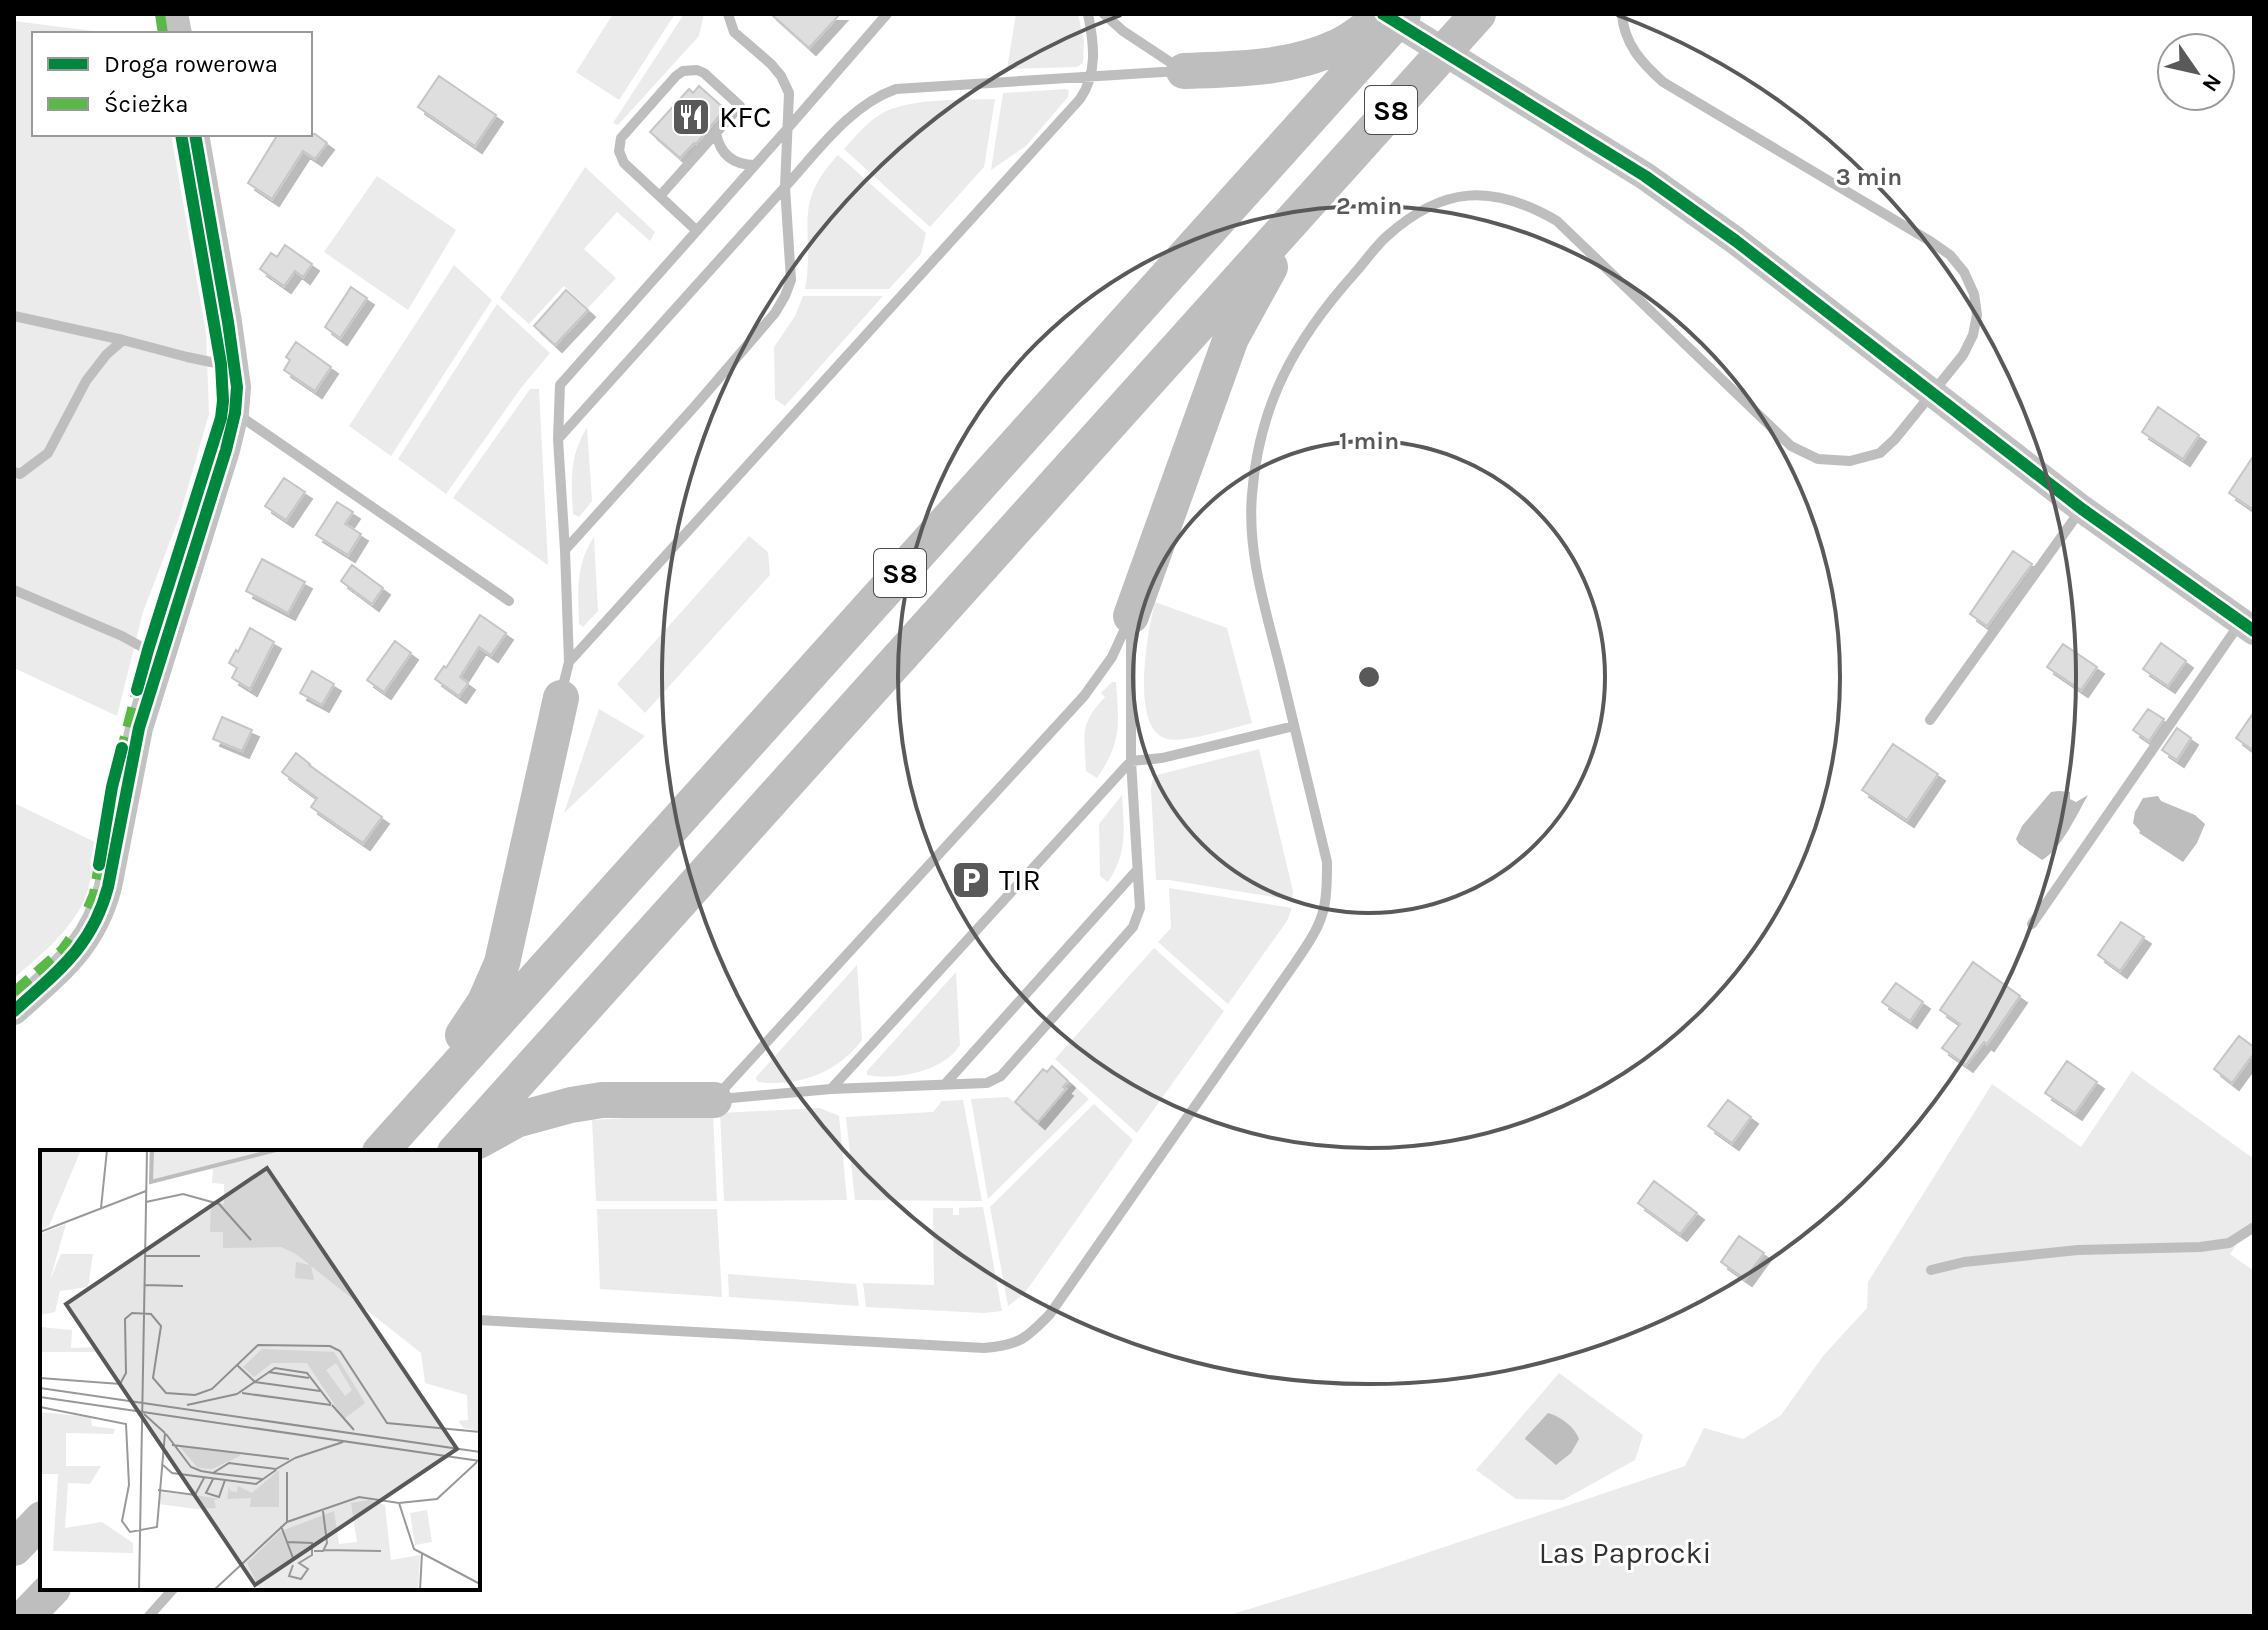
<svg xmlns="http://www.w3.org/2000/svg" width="2268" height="1630" viewBox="0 0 2268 1630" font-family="Karla,sans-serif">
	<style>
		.green { fill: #ebebeb }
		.water { fill: #bdbdbd }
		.building { fill: #dedede; stroke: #c6c6c6; stroke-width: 2; filter: url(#shadow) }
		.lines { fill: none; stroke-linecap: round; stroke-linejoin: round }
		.lane { stroke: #bebebe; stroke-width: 10 }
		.secondary { stroke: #c2c2c2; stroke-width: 28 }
		.highway { stroke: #bebebe; stroke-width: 36 }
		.quiet { stroke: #58b947; stroke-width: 10; stroke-dasharray: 20 10; stroke-linecap: butt }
		.cycleway-casing { stroke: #fff; stroke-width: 17 }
		.cycleway { stroke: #00873e; stroke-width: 12 }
		.ring { fill: none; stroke: #595959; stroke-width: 4 }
		.labels { text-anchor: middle; stroke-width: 6; stroke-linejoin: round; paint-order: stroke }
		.shield { fill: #fff; stroke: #4c4c4c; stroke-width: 2 }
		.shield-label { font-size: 28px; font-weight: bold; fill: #000 }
		.poi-label { font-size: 30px; fill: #000; stroke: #fff; text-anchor: start }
		.park-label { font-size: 30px; fill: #313131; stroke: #fff }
		.inset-river { fill: none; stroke: #bdbdbd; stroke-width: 4 }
		.inset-road { fill: none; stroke: #999; stroke-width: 2 }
		.view { fill: #595959; fill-opacity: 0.15; stroke: #595959; stroke-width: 4 }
		.inset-edge { fill: none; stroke: #000; stroke-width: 4 }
		.centre { fill: #595959; stroke: #fff; stroke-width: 4 }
		.ring-label { font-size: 24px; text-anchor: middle; font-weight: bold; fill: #595959; stroke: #fff; stroke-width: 6; stroke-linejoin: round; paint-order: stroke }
	</style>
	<defs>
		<filter id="shadow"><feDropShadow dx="7" dy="7" stdDeviation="0" flood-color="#0004"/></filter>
	</defs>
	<rect width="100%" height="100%" fill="#fff"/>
	<path class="green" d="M613,14h62l-56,86 -43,-28z
		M684,14h20l-5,22 -81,89 -5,-2z
		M1016,14h62l6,27 -1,22 -6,4 -70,2z
		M14,21l103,13h-83v100h137l35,198 3,82 -30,104 -36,94 -26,104 -103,-48z
		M1066,89l3,2 -1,6 -42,49 -35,24 12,-77z
		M995,99l-11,68 -54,60 -86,-78c11,-12 22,-26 37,-35 25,-16 83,-14 114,-15z
		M838,155l88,78 -5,21 -32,35h-84c11,-60 -15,-83 33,-134z
		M585,167l70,65 -5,9 -33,-29 -33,37 32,29 -28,30 -24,-22 -35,38 -29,-26z
		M377,176l79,54 -48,80 -84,-58z
		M454,265l38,35 -101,156 -42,-30z
		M803,296h80l-98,110 -10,-7 -1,-52 21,-31z
		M497,304l53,49 -29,35 -75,106 -48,-35z
		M530,389h9l9,176 -95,-67z
		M587,427l5,74 -13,16 -6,-3c-2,-35 -4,-56 14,-87z
		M749,536l19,16 2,23 -125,138 -28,-29z
		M594,537l4,74 -15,16 -4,-3c-1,-32 -4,-59 15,-87z
		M1155,602l72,26 25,95c-20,5 -66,20 -85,16 -38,-9 -19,-109 -12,-137z
		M1112,682h4c3,42 6,60 -19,96l-11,-7c-1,-37 -8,-45 19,-74l-4,-4z
		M599,709l46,27 -81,77z
		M1259,749l34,142 -1,9 -123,-20h-13l-5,-90 1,-9 5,-6z
		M1122,795c2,34 6,57 -14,87l-8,-6 -1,-52z
		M14,803l83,40c-4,24 -7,52 -21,72 -16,25 -40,44 -62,63z
		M1169,888l123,20 -5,13 -59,83 -70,-62 13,-14z
		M1154,948l70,63 -87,122 -82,-74z
		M857,965l5,75c-25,33 -63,47 -104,42l-2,-3 1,-3z
		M956,972l4,73c-15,26 -65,36 -93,30v-4z
		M2132,1071l122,88v60l-24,35 24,17v345h-1028l150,-46 309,-104 19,-38 39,11 38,-24 42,-59 44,-48 1,-26 124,-198 89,63z
		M1072,1084l17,15 -101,100 -17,-100 37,-2 30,25z
		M963,1100l19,101 -127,-1 -9,-83 87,-5 9,-11z
		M1094,1104l39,36 -109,154 -16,12 -18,-99z
		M820,1108l19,8 8,84 -123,1 -4,-88z
		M713,1113l4,88h-121l-4,-81z
		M983,1207l19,104 -18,2 -118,-6 -3,-24 71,2 -1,-77h20v7h6v-7z
		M597,1209h120l5,88 -122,-8z
		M728,1274l128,10 3,22 -130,-9z
		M1559,1373l84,62 -8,25 -72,40 -47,-1 -40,-29z"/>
	<path class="water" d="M2059,791l11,1v7l6,3 12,-7c-11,19 -27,55 -46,65l-23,-16 -3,-5 6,-13 29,-34z
		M2158,796l3,5 34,14 10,9 -8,19 -14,19 -44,-29 1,-2 -7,-8 2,-11 8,-14z
		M1548,1413c12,3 27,14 31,26l-8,14 -15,12 -31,-26 1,-2z"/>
	<path class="building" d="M771,14h69l-31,34z
		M439,76l57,39 -21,31 -57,-39z
		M699,86l26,23 -29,35 -2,-1 -14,15 -30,-26 39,-43 4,4z
		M278,134h37l12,9 -12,16 -12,-8 -31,48 -24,-16z
		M285,245l27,19 -9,13 -8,-6 -11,15 -24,-17 11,-16 6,4z
		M351,287l16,11 -27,40 -15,-11z
		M566,290l22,20 -33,35 -21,-19z
		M296,342l35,25 -16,24 -31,-21 6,-10 -4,-3z
		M2158,407l41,28 -16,24 -41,-27z
		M2254,455v55l-25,-17z
		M284,478l21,14 -19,28 -21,-14z
		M337,502l16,10 -8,12 16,10 -13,21 -32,-20z
		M2013,551l19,13 -45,62 -17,-12z
		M262,559l43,23 -17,31 -42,-22z
		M352,565l31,23 -11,16 -31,-23z
		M480,615l26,18 -15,22 -12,-8 -19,30 8,6 -9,13 -24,-17 9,-13 2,2z
		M250,628l24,14 -24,47 -18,-11 5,-10 -8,-5 7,-13 2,2z
		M395,641l16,12 -27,39 -17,-12z
		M2161,643l25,18 -18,25 -25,-17z
		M2063,644l34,23 -16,23 -34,-23z
		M312,671l22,13 -12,21 -22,-12z
		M2148,709l16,10 -15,22 -16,-11z
		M2254,712v39l-18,-13z
		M222,717l30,13 -10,21 -29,-12z
		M2177,728l14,10 -14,22 -15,-10z
		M1893,744l45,30 -31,46 -45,-30z
		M296,753l14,11 -1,1 73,52 -19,26 -52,-36 6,-9 -35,-26z
		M2121,922l23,15 -24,34 -22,-16z
		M1973,962l47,34 -33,48 -3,-2 -18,23 -24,-17 18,-24 -20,-14z
		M1896,983l27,19 -13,19 -28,-19z
		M2239,1036l15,11v6l-22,30 -18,-14z
		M2067,1061l30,21 -22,31 -30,-20z
		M1052,1066l16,15 -5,6 3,2 -28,33 -23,-20 28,-33 4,3z
		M1728,1100l23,17 -19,26 -24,-17z
		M1654,1181l43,32 -17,21 -42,-31z
		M1739,1236l25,17 -19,26 -24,-17z"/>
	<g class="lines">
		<path class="lane" d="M1104,14l19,17 56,37
			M660,196l56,-63
			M696,230l-72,-67 -5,-12 2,-13 55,-62 7,-5 14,-1 7,3 36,33 -24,27c4,21 17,32 39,32
			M14,316l109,24 64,17 43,9
			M237,414l272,187
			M558,439l227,-252 4,-94 -8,-17 -10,-12 -37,-32 -6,-18
			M14,472l6,2 28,-21 38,-72 20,-26 17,-15
			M565,550l-7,-111 2,-54 228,-257 99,-114
			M14,590l108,46 36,20
			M569,662l511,-563c18,-26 14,-56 8,-85
			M562,690l7,-28 -4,-112 130,-144 80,-93 10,-17 6,-16 -6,-93c32,-35 65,-82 111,-98l282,-18
			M1930,720l150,-209
			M2032,924l208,-301
			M946,1083l191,-213
			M831,1089l300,-328 31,-3 132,-32
			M718,1095l366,-399 28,-39 16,-35
			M720,1099l111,-10 156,-6 14,-7 132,-149 7,-19 -9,-147v-138
			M1931,1270l33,-8 114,-12 122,-3 29,-4 25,-16
			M478,1320l506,28c35,-3 42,-9 66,-34l245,-351c29,-42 32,-51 32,-101 -16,-65 -31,-130 -47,-195 -14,-56 -33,-114 -28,-172 7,-91 43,-155 102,-221 11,-12 20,-26 32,-37 56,-51 106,-54 171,-16l234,225 27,13 32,2 30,-8 15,-14 68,-84 10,-20 4,-20 -3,-21 -10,-22 -14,-17 -20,-14 -267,-159c-21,-19 -39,-38 -41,-68
			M149,1616l25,-28"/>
		<path class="secondary" d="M174,14l4,20
			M1383,14l262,162 91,65 346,268 172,122
			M14,1011c44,-40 78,-64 94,-124l31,-159 87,-278 9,-37 2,-26 -9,-65 -33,-188"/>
		<path class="highway" d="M1184,71c54,-2 106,-2 155,-25 15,-7 29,-19 42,-29
			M1131,616l100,-278 39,-71
			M463,1035l22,-33 17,-39 59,-265
			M478,1141l38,-21 55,-15 31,-5h112
			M380,1152l1023,-1138
			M455,1152l1023,-1138
			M14,1548l28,-29
			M26,1616l27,-28"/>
		<path class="quiet" d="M160,14l3,20
			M120,756l18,-70
			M88,908l6,-14 6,-36
			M14,992l48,-42 8,-11"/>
		<defs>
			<path id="cycleway" d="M1383,14l262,162 91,65 346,268 172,122
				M137,690l11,-40 73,-232 2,-17 -2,-37 -40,-230
				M99,865l13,-78 10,-39
				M14,1011c44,-40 78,-64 94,-124l31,-159 87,-278 9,-37 2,-26 -9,-65 -33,-188"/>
		</defs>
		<use href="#cycleway" class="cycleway-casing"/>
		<use href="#cycleway" class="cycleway"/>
	</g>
	<g class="ring">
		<circle cx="1369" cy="677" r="236"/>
		<circle cx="1369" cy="677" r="471"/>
		<path d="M1617 15A707 707 0 1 1 1121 15"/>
	</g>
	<defs>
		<symbol id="restaurant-square" viewBox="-11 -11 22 22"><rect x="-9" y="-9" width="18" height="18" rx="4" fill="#595959" stroke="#fff"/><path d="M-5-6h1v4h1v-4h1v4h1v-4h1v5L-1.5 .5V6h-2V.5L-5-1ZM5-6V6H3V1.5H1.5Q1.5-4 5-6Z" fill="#fff"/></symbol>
		<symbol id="parking-square" viewBox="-11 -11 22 22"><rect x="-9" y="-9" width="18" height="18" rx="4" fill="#595959" stroke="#fff"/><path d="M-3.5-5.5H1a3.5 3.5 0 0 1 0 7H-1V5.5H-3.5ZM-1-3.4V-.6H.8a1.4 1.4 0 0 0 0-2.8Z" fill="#fff"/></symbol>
	</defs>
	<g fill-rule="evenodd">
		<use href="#restaurant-square" x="669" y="95" width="44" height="44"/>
		<use href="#parking-square" x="949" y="858" width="44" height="44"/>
	</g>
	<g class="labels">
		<g class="shield">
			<rect x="1365" y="86" width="52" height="48" rx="6"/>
			<rect x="874" y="549" width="52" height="48" rx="6"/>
		</g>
		<g class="shield-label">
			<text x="1391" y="120">S8</text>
			<text x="900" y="583">S8</text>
		</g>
		<g class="poi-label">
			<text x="719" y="127">KFC</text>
			<text x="999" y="890">TIR</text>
		</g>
		<g class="park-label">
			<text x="1625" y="1563">Las Paprocki</text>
		</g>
	</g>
	<g transform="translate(40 1150)">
		<rect width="440" height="440" fill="#fff"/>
		<path d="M0,0h41l-32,76 -9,4zM109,0h331v281l-16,-3 -6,-7 10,-1 -1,-25 -42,-12 -4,-30 -110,-87 3,14 -19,-2 1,-16 14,3 -14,-11 -15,-7 -58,1v-16h-13l1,-28h13v-20l-12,-1 1,-14 -64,12zM26,74l-16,56 11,-26h32l-5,33 -28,4 -5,21 -15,3v-81zM0,177l32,3 -1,18 27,-1v5h-58zM222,199l72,3 31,51 -21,16 -37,-56h-35l-18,14 -11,-10zM296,213l16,27 -7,6 -19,-26zM0,262l51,5 1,9 23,3 -2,5 -47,-1v33h35l-11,18 -22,-1 -3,45 37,-6 31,21v10l-80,-2 5,-77h-18zM138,295l62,9v2l-28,13 -14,-1zM239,320v37h-29l1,-9 -24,1 2,-14 1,6 7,1 1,-6 14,7zM121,342l40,4 18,3 -5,1 2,8 -20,1 -37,-5zM329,350l16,5 6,55 29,-5 -2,35h-158l-13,-27 32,-31 55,-21 5,33 18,-2 -6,-39zM387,360l5,32 -17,3 -5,-32z" fill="#ebebeb" fill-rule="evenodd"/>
		<path class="inset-river" d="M112,0l-1,32 125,-32"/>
		<path class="inset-road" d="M106,52l37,-8 36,10 32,36M61,58l6,-58M0,82l106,-41M105,106h55M104,135l39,1M197,215l18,17 65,9M228,222l41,6M0,228l80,6 6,-11 -1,-54 7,-6 19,1 10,12 -8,52 13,15 29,2 17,-6 46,-44 72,1 10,5 47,72 93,9M0,238l440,64M202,243l89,12M197,244l38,-26 32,5 24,31M0,247l440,64M147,255l50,-11M292,255l22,25M0,257l86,17 3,61 -7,36 8,11 27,-5 8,-94M104,264l21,19M126,284l25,33 10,4 12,2 16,-10 47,6 19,-11M132,295l117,14M255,308l48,-16M123,315l9,8 84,11 20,-14M172,323l50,6M173,329l-7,14 13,4 6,-17M118,340l37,5 9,-17M359,353l15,46 66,35M247,372v-50M241,376l12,32M247,392l25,1v12l-13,8 9,6 -7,10 -12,-3 4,-11M284,400l57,1M274,401h9l4,-8 -4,-32M99,440l8,-440M174,440l73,-68 72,-25 40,6 38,-4 40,-37M380,440l2,-37"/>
		<path class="view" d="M227,18l190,281 -202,136 -189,-281z"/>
		<rect width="440" height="440" class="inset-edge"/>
	</g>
	<circle cx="1369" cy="677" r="12" class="centre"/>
	<g class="ring-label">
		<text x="1869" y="185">3 min</text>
		<text x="1369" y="214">2 min</text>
		<text x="1369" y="449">1 min</text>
	</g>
	<rect width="2268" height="1630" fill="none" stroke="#000000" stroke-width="32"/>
	<rect x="32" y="32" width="280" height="104" fill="#ffffff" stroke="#999999" stroke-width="2"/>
	<rect x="48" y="58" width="40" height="12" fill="#00873e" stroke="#999999" stroke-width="2"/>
	<text x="104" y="72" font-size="24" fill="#000000">Droga rowerowa</text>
	<rect x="48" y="98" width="40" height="12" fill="#58b947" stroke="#999999" stroke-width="2"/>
	<text x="104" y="112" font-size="24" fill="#000000">Ścieżka</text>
	<g transform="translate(2196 72) rotate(124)"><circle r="38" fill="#ffffff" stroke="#999999" stroke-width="2"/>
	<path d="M0-6L14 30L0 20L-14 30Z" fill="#595959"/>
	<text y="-12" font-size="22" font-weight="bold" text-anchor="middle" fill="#000000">N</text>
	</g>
</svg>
